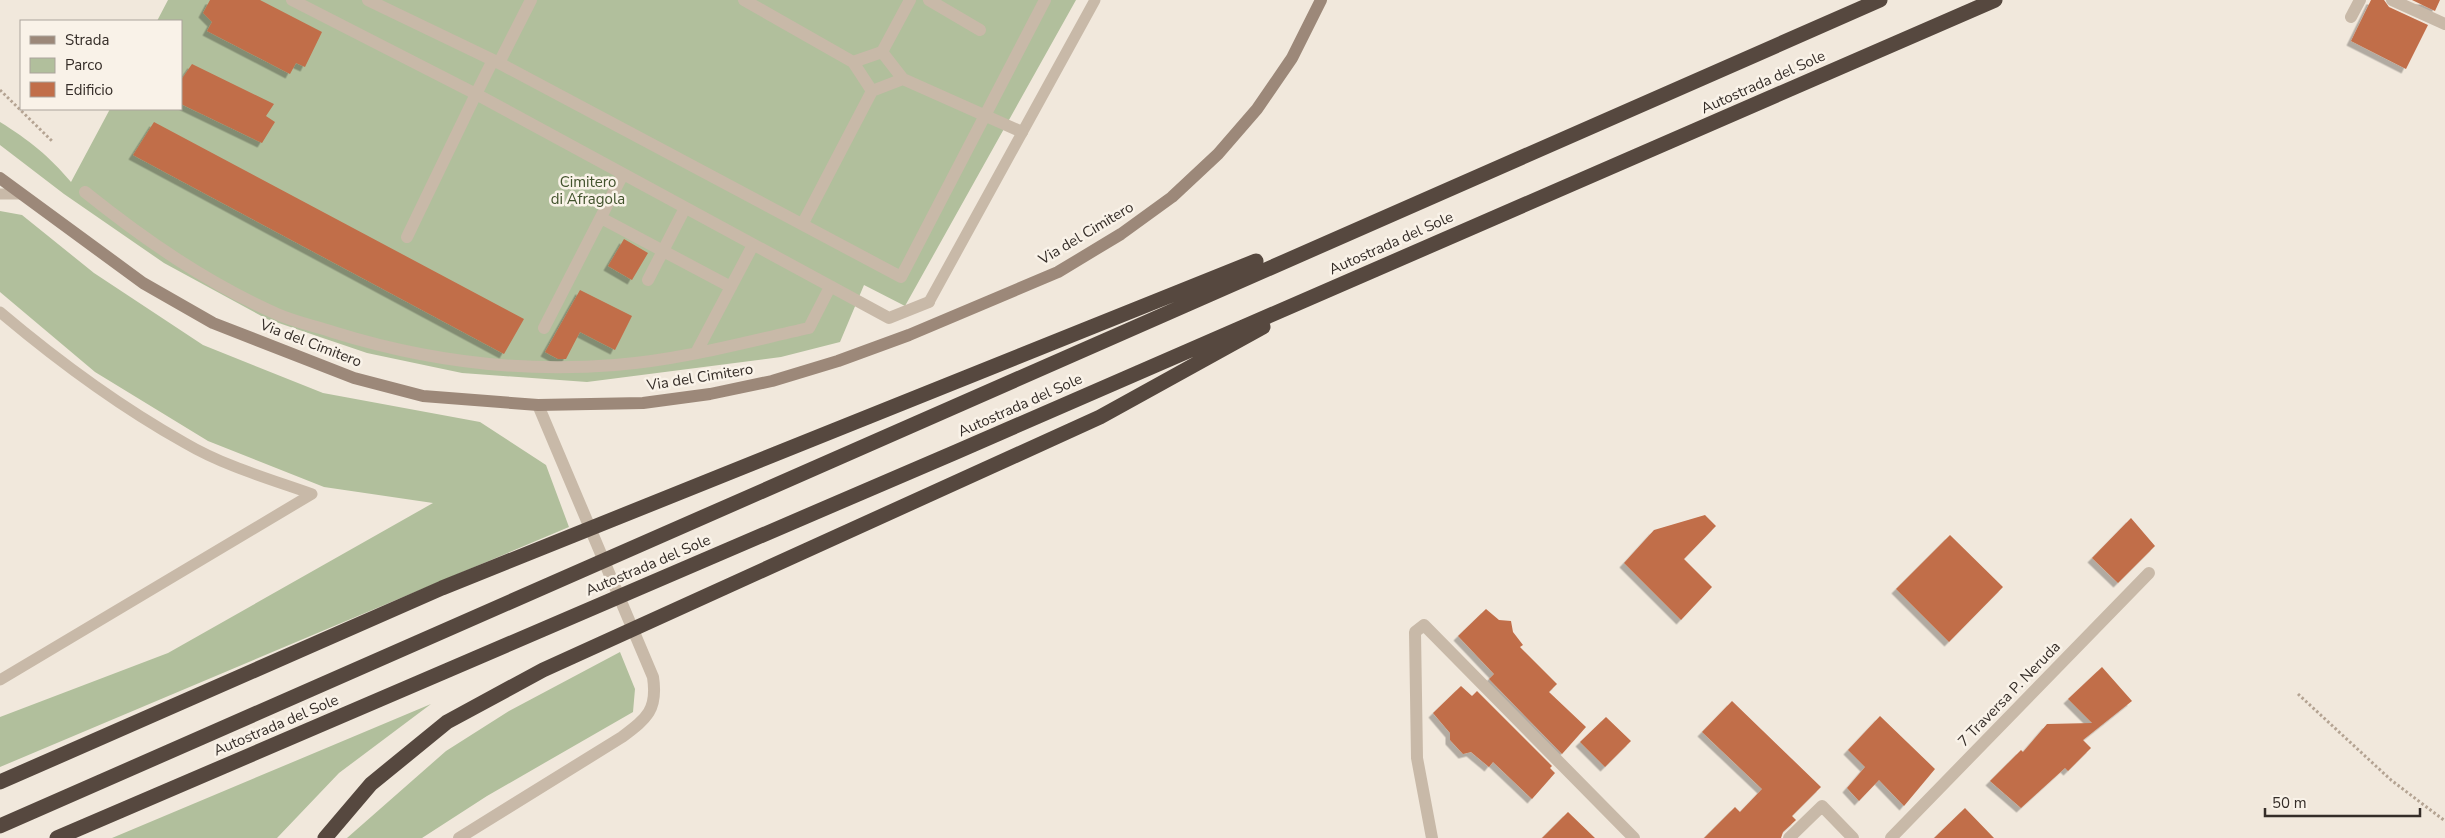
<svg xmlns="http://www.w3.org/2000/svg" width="2445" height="838" viewBox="0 0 2445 838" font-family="'Nunito Sans',sans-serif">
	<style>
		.green { fill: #b1bf9c }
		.building { fill: #c16e49; filter: url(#shadow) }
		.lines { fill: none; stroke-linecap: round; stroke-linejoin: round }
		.path { stroke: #b4a392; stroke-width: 3; stroke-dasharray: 2.5 2.5; stroke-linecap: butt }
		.lane { stroke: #c8b9a8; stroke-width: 11 }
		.street { stroke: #c8b9a8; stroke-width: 12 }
		.secondary { stroke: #9c8879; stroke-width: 12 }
		.highway { stroke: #56483f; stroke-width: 15 }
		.labels { text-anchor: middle; stroke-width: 5; stroke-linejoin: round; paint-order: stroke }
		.street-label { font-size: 15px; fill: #352d28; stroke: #f9f2e8 }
		.park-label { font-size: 15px; fill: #42532d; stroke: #f9f2e8 }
	</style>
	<defs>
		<filter id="shadow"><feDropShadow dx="-4.5" dy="4.5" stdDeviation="0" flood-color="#0004"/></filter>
	</defs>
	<rect width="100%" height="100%" fill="#f1e8dc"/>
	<path class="green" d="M168,0h908l-171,306 -41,-21 -24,57 -59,15 -194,25 -125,-9 -95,-20 -100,-34 -103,-56 -100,-69 -64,-49v-23c29,18 49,34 71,60l39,-73h71v-88h-24z
		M0,211l22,4 72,58 109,72 120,48 157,29 66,43 23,62 -569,240v-50l168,-64 265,-150 -109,-16 -116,-46 -113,-69 -95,-80z
		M620,652l15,37 -2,23 -146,84 -65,42h-75l99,-87 63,-40z
		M431,704l-92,69 -62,65h-165z"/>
	<path class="building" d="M210,0h50l62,32 -17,35 -9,-4 -6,11 -83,-43 5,-9 -9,-9z
		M2371,0h13l5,7 39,18 -22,44 -55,-28z
		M2412,0h28l-5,11z
		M192,64l82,40 -8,12 9,6 -13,21 -81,-39v-24z
		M154,122l370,197 -20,35 -371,-199z
		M624,239l24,14 -16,27 -24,-14z
		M580,290l52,26 -17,34 -35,-18 -14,27h-8l-13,-7z
		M1705,515l11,11 -32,33 28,28 -31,33 -57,-57 30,-33z
		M2131,518l24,28 -37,37 -26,-25z
		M1950,535l53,52 -54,55 -53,-53z
		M1486,609l13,11 12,1 2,11 10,13 -3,2 37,37 -8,8 37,35 -24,27 -73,-75 5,-5 -36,-38z
		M2102,667l30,34 -49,39 8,8 -23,23 -3,-3 -44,40 -31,-27 31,-31 2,2 24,-28 45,-1 -24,-24z
		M1461,686l11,10 5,-5 75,75 -2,2 5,5 -23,26 -39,-37 -4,5 -18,-15 -8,2 -13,-14v-7l-17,-20z
		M1732,701l89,86 -29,29 4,4 -13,12 -2,6h-77l31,-31 5,5 22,-23 -60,-57z
		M1880,716l55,53 -31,37 -25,-26 -20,21 -12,-13 18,-21 -17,-17z
		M1606,717l25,24 -26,26 -25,-25z
		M1965,808l29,30h-60z
		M1568,812l27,26h-53z"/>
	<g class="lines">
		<path class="path" d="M0,90l53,52
			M2298,694l93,86 54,41"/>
		<path class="lane" d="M0,194h21
			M929,302l166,-302
			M0,312c58,49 119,94 185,131 39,23 85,36 127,51l-312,186"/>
		<path class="street" d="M292,0l184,94 -69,143
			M368,0l131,63 32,-63
			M744,0l109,62
			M929,0l51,30
			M2392,0l53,24
			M2351,17l9,-17
			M882,52l28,-52
			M493,60l-17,34 413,224 40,-16
			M499,63l402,214 144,-277
			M903,79l-21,-27 -29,10 19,29 31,-12 119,53
			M85,192c60,48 122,91 192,122 18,8 38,12 56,18 93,29 185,41 282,33 66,-5 130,-23 194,-37l21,-41
			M601,218l130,69
			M803,223l69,-132
			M648,280l37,-72
			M544,328l79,-154
			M696,353l57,-108
			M459,838l163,-101c25,-19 36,-27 31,-60l-115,-272
			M1432,838l-15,-80 -2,-126 9,-7 210,213
			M1789,838l33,-32 31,32
			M1891,838l258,-265"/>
		<path class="secondary" d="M0,178l143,105 70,40 141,55 69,18 115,9 105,-2 67,-9 62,-13 66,-20 71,-26 149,-63 63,-38 51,-37 46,-43 39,-45 35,-51 29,-58"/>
		<path class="highway" d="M0,782l442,-194 814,-327
			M0,826c628,-273 1252,-555 1880,-826
			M57,838l899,-386 1039,-452
			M325,838l46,-54 76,-62 96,-52 557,-253 163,-90"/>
	</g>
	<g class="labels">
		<g class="street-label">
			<text transform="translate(1763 82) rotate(-24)" y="5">Autostrada del Sole</text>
			<text transform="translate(1086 233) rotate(-31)" y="5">Via del Cimitero</text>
			<text transform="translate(1391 243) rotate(-24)" y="5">Autostrada del Sole</text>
			<text transform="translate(311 343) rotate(21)" y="5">Via del Cimitero</text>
			<text transform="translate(700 377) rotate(-9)" y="5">Via del Cimitero</text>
			<text transform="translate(1020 405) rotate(-24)" y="5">Autostrada del Sole</text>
			<text transform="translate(648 565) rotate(-23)" y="5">Autostrada del Sole</text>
			<text transform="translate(2009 694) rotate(-46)" y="5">7 Traversa P. Neruda</text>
			<text transform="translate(276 725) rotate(-23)" y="5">Autostrada del Sole</text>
		</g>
		<g class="park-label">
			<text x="588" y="187">Cimitero<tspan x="588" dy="17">di Afragola</tspan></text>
		</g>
	</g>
	<rect x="20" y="20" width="162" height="90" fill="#f9f2e8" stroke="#aba39b"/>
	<rect x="30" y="36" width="25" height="8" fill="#9c8879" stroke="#aba39b"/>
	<text x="65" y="45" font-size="15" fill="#352d28">Strada</text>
	<rect x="30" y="58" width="25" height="15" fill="#b1bf9c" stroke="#aba39b"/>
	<text x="65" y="70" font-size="15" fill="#352d28">Parco</text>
	<rect x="30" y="82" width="25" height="15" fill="#c16e49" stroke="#aba39b"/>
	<text x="65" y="95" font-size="15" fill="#352d28">Edificio</text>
	<path d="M2265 808v8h155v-8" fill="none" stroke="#352d28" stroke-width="2.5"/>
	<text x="2272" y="808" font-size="15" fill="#352d28" stroke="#f9f2e8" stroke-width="4" paint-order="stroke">50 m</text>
</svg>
